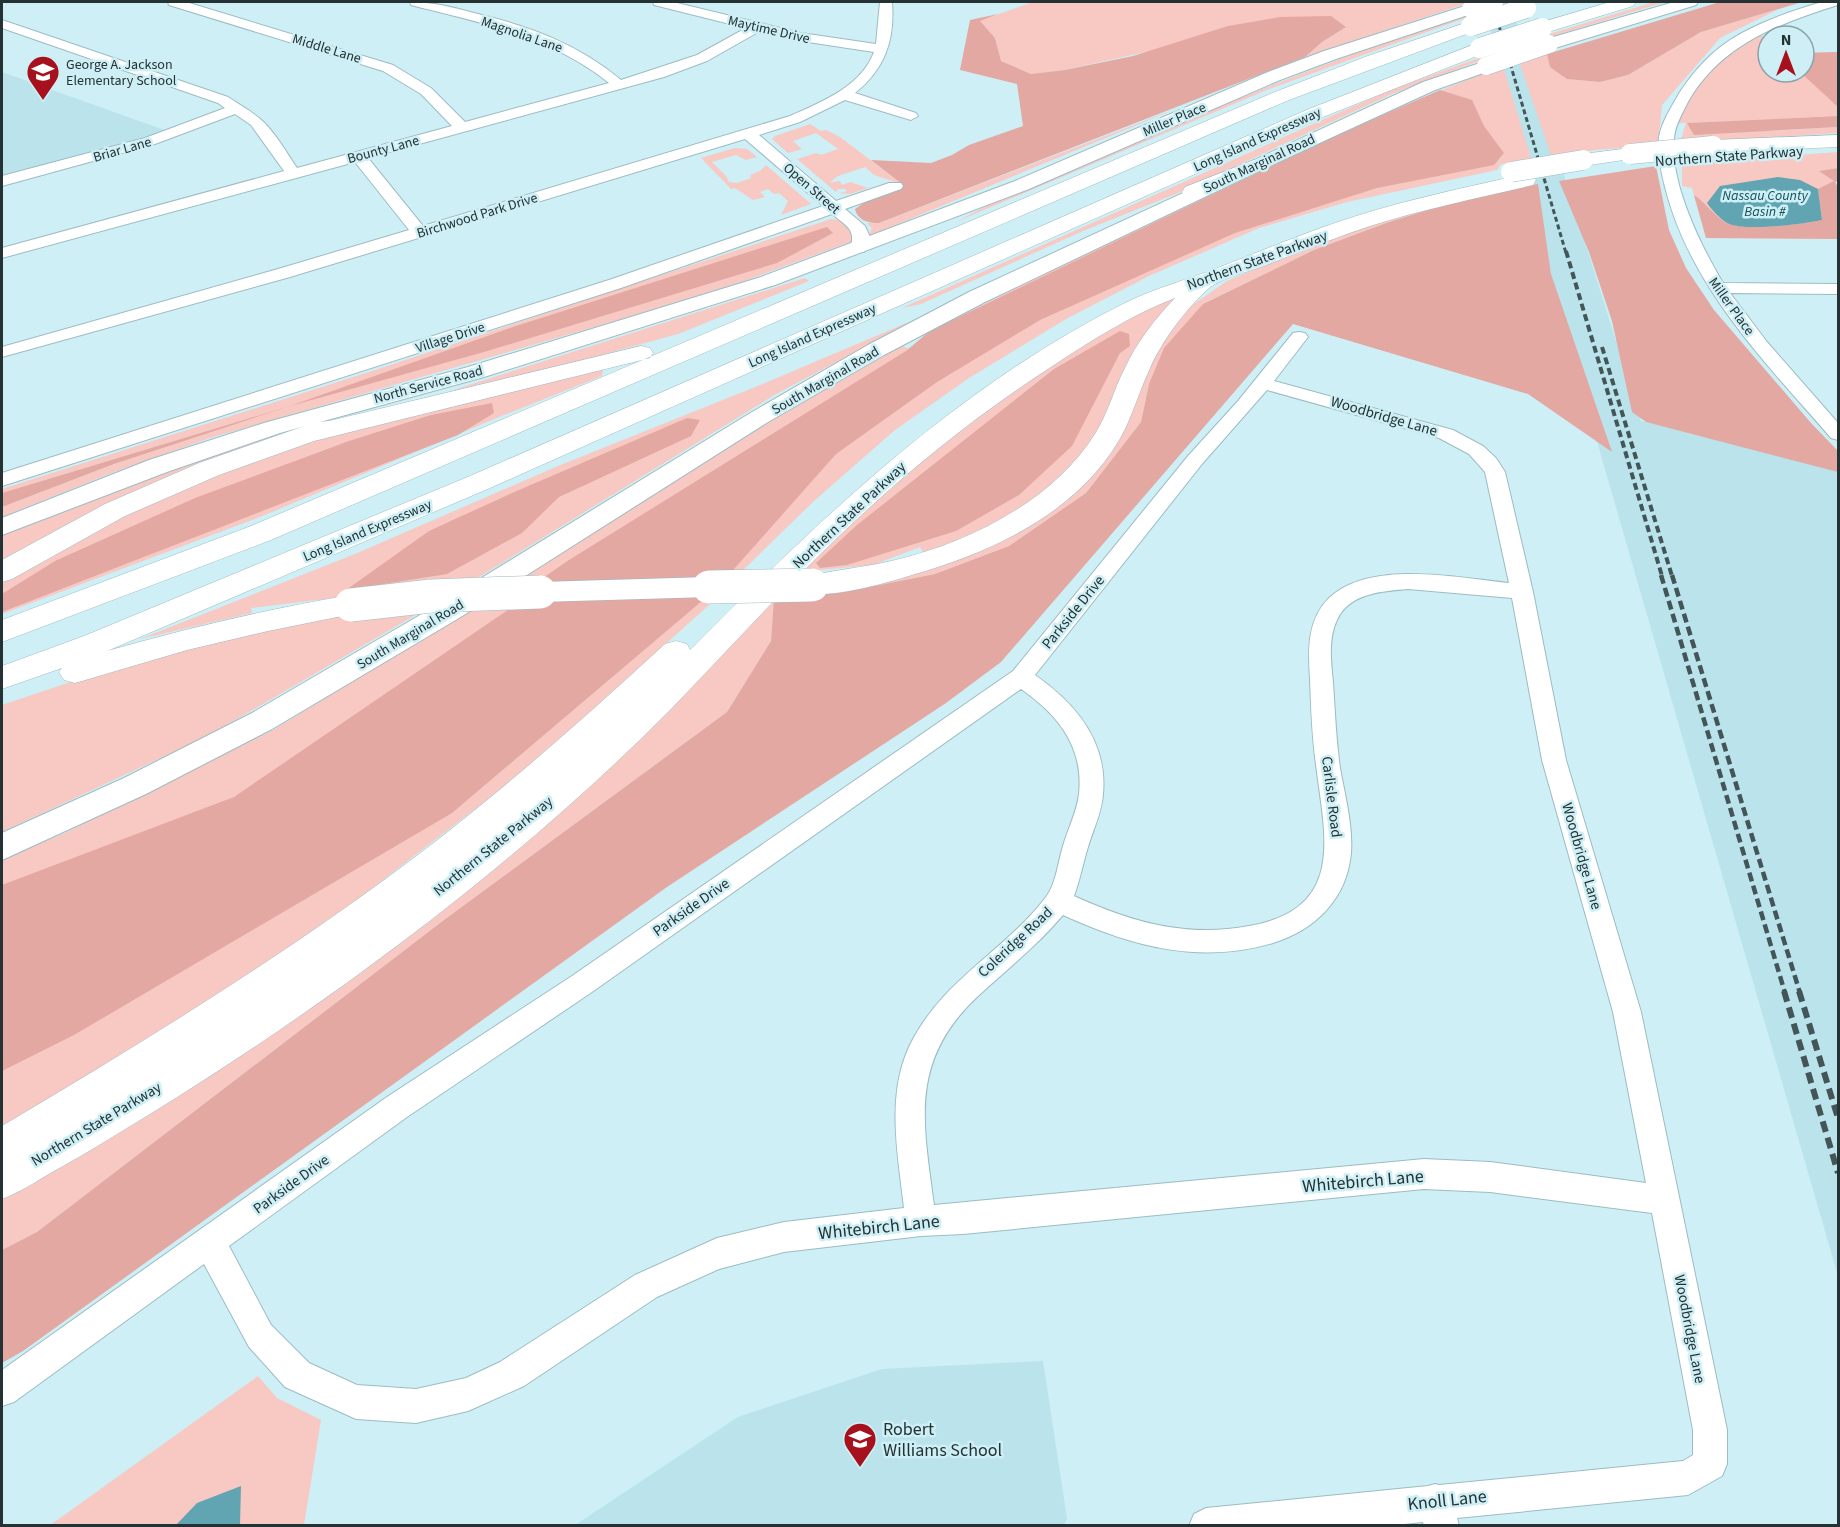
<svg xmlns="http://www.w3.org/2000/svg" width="1840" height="1527" viewBox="0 0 1840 1527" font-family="'Source Sans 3',sans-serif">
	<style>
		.built { fill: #bae3ec }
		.green { fill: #f8c8c3 }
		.forest { fill: #e3a8a2 }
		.water { fill: #62a5b2 }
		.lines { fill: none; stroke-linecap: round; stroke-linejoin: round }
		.minor-casing { stroke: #9cbcc2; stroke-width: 2 }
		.major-casing { stroke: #9cbcc2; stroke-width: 2 }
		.highway-casing { stroke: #9cbcc2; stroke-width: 1 }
		.minor { fill: #fff; fill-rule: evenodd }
		.major { fill: #fff; fill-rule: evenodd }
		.highway { fill: #fff; fill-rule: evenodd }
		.rail-far3 { stroke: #445558; stroke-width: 3; stroke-dasharray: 5 3; stroke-linecap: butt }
		.rail-far2 { stroke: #445558; stroke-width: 4; stroke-dasharray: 7 4; stroke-linecap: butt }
		.rail-far1 { stroke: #445558; stroke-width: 4.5; stroke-dasharray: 9 4.5; stroke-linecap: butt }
		.rail { stroke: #445558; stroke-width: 6; stroke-dasharray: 11 6; stroke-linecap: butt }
		.major-bridge-casing { stroke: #9cbcc2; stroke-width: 19; stroke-linecap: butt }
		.highway-bridge-far1-casing { stroke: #9cbcc2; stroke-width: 21; stroke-linecap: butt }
		.highway-bridge-casing { stroke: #9cbcc2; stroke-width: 34; stroke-linecap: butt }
		.major-bridge { stroke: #fff; stroke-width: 18 }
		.highway-bridge-far1 { stroke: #fff; stroke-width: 20 }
		.highway-bridge { stroke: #fff; stroke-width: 33 }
		.labels { text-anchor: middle; stroke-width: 5; stroke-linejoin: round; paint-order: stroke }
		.far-street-label { font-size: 14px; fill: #253234; stroke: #cdeff5 }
		.far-poi-label { font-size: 14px; fill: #253234; stroke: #cdeff5; text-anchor: start }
		.far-water-label { font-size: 14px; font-style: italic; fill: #15505a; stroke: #cdeff5 }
		.street-label { font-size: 15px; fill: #253234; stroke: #cdeff5 }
		.near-street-label { font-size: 18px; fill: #253234; stroke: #cdeff5 }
		.near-poi-label { font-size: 18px; fill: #253234; stroke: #cdeff5; text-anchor: start }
	</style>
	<rect width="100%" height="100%" fill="#cdeff5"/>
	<path class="built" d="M1482,2h28l131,419 197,45v810l-292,-1011 -44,-196z
		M2,72l165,59 -33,10 -132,36z
		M1043,1361l24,158 -3,6h-489l163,-108 144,-48z"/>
	<path class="green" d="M1033,2h438l-166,55 17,-15 24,-15 -179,20 -102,23 -34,4 -30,-13 -6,-23 -16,-17z
		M1654,2h11l-128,39 -4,-2z
		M1781,8l-61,30 -58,67 -4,40 -63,5 -43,8 -33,-97 28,-7 20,25 33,3 28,-7 73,-43z
		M1478,11l1,2 -210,76 -311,132 32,-17c161,-69 321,-140 488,-193z
		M1758,31l10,11v30h36v-19l34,-1 -3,52 3,3v9l-151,7 84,8 67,-4v6l-158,10 6,-20h-14l28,-50z
		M1484,56l3,2 -93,35 -216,100 -95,38 -162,73 -19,4 420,-188 69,-30z
		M1503,66l29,95 -31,3 -4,6 -150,32 -88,26 -110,48 -83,43 -97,59 -74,52 -81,71 -74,72 -238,12 313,-193 85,-47 9,4 19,-17c189,-94 378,-192 575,-266z
		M1178,108l-309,128 3,-8 -5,-5h12z
		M810,124l11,7 5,-1 14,7 62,47 -28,-9 -9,-8 -27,9 -9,7 11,-2 2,4 8,-3 18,6 -18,6 -12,-1 8,-1v-3h-8l-2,3 -39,-33 19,-6 5,2 17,-6 -22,-16 -23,8 9,8 -14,4 -16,-14 3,-3z
		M735,148l12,1 10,8 -11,3 -10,-5 -24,7 14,14 3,6 8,1 14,-5 -1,-3 10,-4 6,-6 45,39 -30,11 7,-14 -9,-8 -5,1 -6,-5 -8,3 5,5 -12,3 -18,-12 -4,1 -30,-31z
		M1838,152v16l-18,3 15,10 3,7v51l-132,-1 -14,-50 -10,-2v-22z
		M1536,184l-76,16 -74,23 -72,27 -111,54 -54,80 -8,38 -55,71 -77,53 -74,28 -96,19 -61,1 60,-5 88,-18 74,-31 66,-42 88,-149 34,-41 39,-27 76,-32 76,-27 81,-23z
		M831,219l8,1 16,16 -2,5 -111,41 -130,40 -402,116 -93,33 -115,46v-10l112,-43 146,-49 -258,78v-4l367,-117z
		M805,278l4,3 -131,53 -113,31 -115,26z
		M1178,297l-77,133 -35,46 -43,33 -55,28 -45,16 -3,-6 -47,18 -77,7 107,-98 139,-106 80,-46 50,-24z
		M923,316l-147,78 -313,193 -90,6 -122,15 1,5 -112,26 215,-85 203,-88 207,-83z
		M603,370l-1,6 -10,4 -93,37 -239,100 -258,97v-36l48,-29 110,-55 179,-63 252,-60z
		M278,433l-1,5 -219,92 -56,32v-27l138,-56z
		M719,596l-196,176 -241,186 -280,169v-268l63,-26 208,-103 209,-129z
		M774,598l-3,43 -44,71 -283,208 -407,312 -35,18v-52l69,-38z
		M436,603l-228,133 -206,96v-127c110,-38 223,-73 338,-93 31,-5 64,-6 96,-9z
		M258,1376l19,22 44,22 -17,105 -255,1z"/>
	<path class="forest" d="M1720,2h82l-101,30 -73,43 -28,7 -33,-3 -17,-12 -3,-13z
		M998,14l-18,7 15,17 6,23 30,13 34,-4 68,-14 95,-30 52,-9 51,-1 15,11 -24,15 -17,15 -426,166c-10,0 -21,-2 -24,-14l25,-17 22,-8 -31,-24 60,3 21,-8 17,-10 54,-19 -6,-42 -57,-14 10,-50z
		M1838,52v55l-38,-35h4v-19z
		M1440,90l32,10 12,26 20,27 -10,12 -117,23 -142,45 -195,87 -103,62 -101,72 -109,123 -193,7 35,-24 337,-209 24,-20 385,-186z
		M1838,116v11l-144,8 -7,-12z
		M1656,166l13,64 17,38 28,42 97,113 27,28v21l-192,-50 -14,-10 -20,-91 -23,-69 -30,-71z
		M1838,168v13l-3,1 3,6v51l-132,-1 -12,-43c11,7 24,25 35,29 20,7 73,0 93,-4l-4,-31 16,-8 -15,-10z
		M1538,184l13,90 61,178 -84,-58 -235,-70 -292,338 -55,41 -279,184 -644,464 -21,12v-113l35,-18 407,-312 283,-208 44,-71 3,-43 4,-4 61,-1 96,-19 74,-28 77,-53 55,-71 8,-38 15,-36 39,-44 111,-54 72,-27 74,-23z
		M827,227l6,6 -56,30 -293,89 -194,54 -176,58 -112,43v-14l288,-87 226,-80z
		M1120,331l9,3 1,12 -10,7 -48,93 -53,49 -63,36 -109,34 -27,3 -4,-5 41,-38 197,-156z
		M492,403l2,10 -36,22 -456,177v-18l53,-33 140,-63 154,-57 82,-26z
		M687,418l13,2 -9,16 -132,61 -37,36 -75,41 -101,16 83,-59 83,-38z
		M709,595l-257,218 -378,222 -72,36v-186l232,-88 290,-198z"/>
	<path class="water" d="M1778,177l22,3 18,9 4,31c-19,4 -78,12 -95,3 -8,-5 -15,-13 -20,-20l13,-17z
		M241,1486l-1,39h-64l21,-22z"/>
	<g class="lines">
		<defs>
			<path id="minor" d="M168,2h18l207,63 38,23 34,34 144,-39c-58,-47 -128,-60 -198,-78l-1,-3c22,0 42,5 64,11 55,13 104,31 147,67l76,-25 49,-27 -92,-23 -1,-3h20l128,31 75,11 4,-42h12c3,38 -7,67 -37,91l61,20 2,3 -7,4 -66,-20 -45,22 -41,13 77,66 53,-18h12l2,3 -2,3 -56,20 20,17 5,11 -6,15h-12l-2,-3c7,-20 -4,-23 -18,-35l-211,74 -619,198v-13l607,-193 214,-74 -78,-67 -455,138 -288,80v-10l276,-78 131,-39 -54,-68 -353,96v-10l282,-77 -33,-46 -16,-11 -80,30 -153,42v-10l143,-38 80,-30 -7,-5 -216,-75v-8l226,77c12,8 20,12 31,21 15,12 27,34 38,50l155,-42 -31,-32 -38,-23 -214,-66zM760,31l41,10 73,11c-13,35 -53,50 -84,64l-367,110 -55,-68 296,-81 43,-16z
				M1822,2h16v3c-58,18 -116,39 -149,95 -6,12 -14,25 -15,38 -5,44 27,108 49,145l115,1v10l-108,-1 37,49 71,81v17l-7,-2c-66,-76 -141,-151 -166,-251 -4,-16 -8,-34 -6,-50 3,-16 13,-31 21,-45 13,-20 30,-39 50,-52 28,-18 61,-29 92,-38z
				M1299,332l6,1 3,4 -34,44 179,49 30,16 13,12 9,14 28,120 33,168 75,252 86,418v34l-5,12 -34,19 -231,23 2,8h-35l-1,-4 -37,4h-197l5,-12 12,-6 222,-22 7,-2 4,1 244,-24 10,-6v-25l-41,-217 -162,-21 -66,-3 -461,45 -42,2 -137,16 -65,17 -62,28 -133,89 -56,25 -52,12 -60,-4 -71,-32 -36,-40 -45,-83 -190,138 -12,4v-36l385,-273 185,-121 441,-305 175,-215 50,-55 55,-68zM1267,390l172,48 30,16 16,18 24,111c-50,-5 -139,-24 -180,15 -22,22 -21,52 -19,81 1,29 2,57 6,86 9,72 30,144 -67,161 -63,12 -118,-4 -175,-30 6,-16 9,-33 14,-49 5,-17 14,-35 15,-53 5,-53 -28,-91 -68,-119l167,-211zM1408,589l104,9 30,162 71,252 33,171 -156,-21 -66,-3 -490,46c-11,-83 -25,-144 43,-208 29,-27 60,-51 86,-82 68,31 136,50 210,28 42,-13 74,-44 78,-90 2,-28 -6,-57 -11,-85 -4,-28 -5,-57 -7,-86 -2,-20 -5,-43 4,-62 12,-27 46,-29 71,-31zM1021,689c36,25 63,57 58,105 -2,17 -11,35 -16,52 -5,16 -7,38 -17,51 -43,56 -105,83 -137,150 -23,50 -11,108 -5,161l-120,14 -67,16 -82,37 -135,87 -34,16 -50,11 -59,-4 -48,-22 -38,-38 -42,-79 178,-129 185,-125z"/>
			<path id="major" d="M1674,2h24l-2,3 -141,43 -6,1 -8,-5 2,-4z
				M1471,4l6,2 2,3 -2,3 -141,47 -56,21 -251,109 -254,96 -291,92 -204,56 -113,39 -165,63v-17l147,-58 115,-37 204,-56 293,-90 254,-96 253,-109 56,-21z
				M1486,61l6,1 3,4 -3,4 -57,20 -174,80 -276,132 -101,53 -116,67 -309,196 -187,111 -126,65 -144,66v-27l122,-55 128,-65 187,-109 313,-192 116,-67 101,-53 454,-210z"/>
			<path id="highway" d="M1610,2h26l-3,4 -85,26h-12l-3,-4 3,-4z
				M1471,21l6,1 3,4 -3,4 -188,70 -1018,440 -269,102v-22l249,-94 1024,-434 90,-35z
				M1480,42l7,2 2,4 -2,4 -164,65 -833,371 -383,163c81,-23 161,-42 244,-56l11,3 4,7 -4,7 -94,19 -81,19 -112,33 -11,-3 -5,-8 3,-4 -60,21v-23l82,-30 386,-160 839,-367z
				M1838,135v12l-125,5 -7,-2 -3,-4 3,-4 7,-2z
				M1630,148l7,2 3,4 -3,4 -54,8 -7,-2 -3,-4 3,-4 7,-2z
				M1254,160l7,2 4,4 -4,4 -60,27 -8,1 -8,-1 -3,-5 3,-5z
				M1525,174l8,1 3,5 -3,5c-55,13 -110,24 -163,41 -36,12 -71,26 -106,40 -14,5 -44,13 -55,22 -23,21 -46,51 -59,80 -9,19 -15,39 -24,59 -40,82 -130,124 -214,148 -26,8 -85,25 -110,17l-5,-7 5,-7c28,-8 60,-10 89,-17 76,-17 161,-59 204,-127 13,-20 19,-45 30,-66 12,-26 30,-49 50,-70 -44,17 -85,43 -124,69 -76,49 -145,105 -210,167 -60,57 -115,118 -172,177 -151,152 -336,290 -519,403 -32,19 -63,39 -96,57 -17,10 -34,21 -52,28v-73c145,-86 290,-175 425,-278 83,-64 161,-133 238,-204l11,-3 11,3 3,6c132,-133 268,-264 437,-348 29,-14 59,-22 88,-33 46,-18 91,-37 138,-52 56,-18 115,-30 172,-43z
				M641,346l9,2 3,5 -3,5 -336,83 -95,34 -94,41 -113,63 -10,3v-22l103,-56 94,-41 117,-41 13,-1z
				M709,577l10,3 5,7 -5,7 -10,3 -169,5 -10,-3 -5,-7 5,-7 10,-3z"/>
		</defs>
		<use href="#minor" class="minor-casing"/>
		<use href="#major" class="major-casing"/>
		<use href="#highway" class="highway-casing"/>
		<use href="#minor" class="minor"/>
		<use href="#major" class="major"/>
		<use href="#highway" class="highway"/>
		<path class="rail-far3" d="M1492,2l74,251"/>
		<path class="rail-far2" d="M1566,251l96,325
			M1602,347l70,229"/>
		<path class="rail-far1" d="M1661,575l124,418
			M1672,575l128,418"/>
		<path class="rail" d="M1784,991l54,182
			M1799,991l39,127"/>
		<defs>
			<path id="major-bridge" d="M1471,9l23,-7
				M1486,66l63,-22"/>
			<path id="highway-bridge-far1" d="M1471,26l55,-18
				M1480,48l62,-20
				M1630,154l83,-8
				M1511,172l72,-12"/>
			<path id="highway-bridge" d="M709,587l103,-2
				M351,605l80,-9 109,-4"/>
		</defs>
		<use href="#major-bridge" class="major-bridge-casing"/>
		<use href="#highway-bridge-far1" class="highway-bridge-far1-casing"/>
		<use href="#highway-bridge" class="highway-bridge-casing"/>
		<use href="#major-bridge" class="major-bridge"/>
		<use href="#highway-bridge-far1" class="highway-bridge-far1"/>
		<use href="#highway-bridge" class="highway-bridge"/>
	</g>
	<defs>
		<symbol id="school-pin" viewBox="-11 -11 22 30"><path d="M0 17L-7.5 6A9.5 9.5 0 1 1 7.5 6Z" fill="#a7101d" stroke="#cdeff5"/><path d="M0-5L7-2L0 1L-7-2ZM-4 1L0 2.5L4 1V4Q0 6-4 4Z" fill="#fff"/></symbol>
	</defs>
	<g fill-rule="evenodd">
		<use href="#school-pin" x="24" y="53" width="38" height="52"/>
		<use href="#school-pin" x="841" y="1420" width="38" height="52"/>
	</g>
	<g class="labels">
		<g class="far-street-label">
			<text transform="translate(769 29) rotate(13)" y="5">Maytime Drive</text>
			<text transform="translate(522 34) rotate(19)" y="5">Magnolia Lane</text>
			<text transform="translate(327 48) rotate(17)" y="5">Middle Lane</text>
			<text transform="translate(1174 119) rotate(-23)" y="5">Miller Place</text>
			<text transform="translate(1257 139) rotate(-24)" y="5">Long Island Expressway</text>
			<text transform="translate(122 149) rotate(-16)" y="5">Briar Lane</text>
			<text transform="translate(383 149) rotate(-15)" y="5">Bounty Lane</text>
			<text transform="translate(1259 163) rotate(-25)" y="5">South Marginal Road</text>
			<text transform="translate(812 188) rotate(41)" y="5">Open Street</text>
			<text transform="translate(477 215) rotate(-17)" y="5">Birchwood Park Drive</text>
			<text transform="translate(1732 306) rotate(54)" y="5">Miller Place</text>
			<text transform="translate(812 335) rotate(-24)" y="5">Long Island Expressway</text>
			<text transform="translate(450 337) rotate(-18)" y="5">Village Drive</text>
			<text transform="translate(825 380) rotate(-30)" y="5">South Marginal Road</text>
			<text transform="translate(428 384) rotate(-15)" y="5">North Service Road</text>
			<text transform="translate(367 530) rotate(-23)" y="5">Long Island Expressway</text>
			<text transform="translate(410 634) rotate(-31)" y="5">South Marginal Road</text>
		</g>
		<g class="far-poi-label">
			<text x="66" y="69">George A. Jackson<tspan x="66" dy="16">Elementary School</tspan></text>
		</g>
		<g class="far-water-label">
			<text x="1765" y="200">Nassau County<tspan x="1765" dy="16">Basin #</tspan></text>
		</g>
		<g class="street-label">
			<text transform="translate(1729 156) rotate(-4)" y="5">Northern State Parkway</text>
			<text transform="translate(1257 260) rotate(-20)" y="5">Northern State Parkway</text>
			<text transform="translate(1384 416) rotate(16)" y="5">Woodbridge Lane</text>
			<text transform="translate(849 515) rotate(-43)" y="5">Northern State Parkway</text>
			<text transform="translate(1073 612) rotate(-51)" y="5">Parkside Drive</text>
			<text transform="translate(1332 797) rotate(83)" y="5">Carlisle Road</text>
			<text transform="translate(493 846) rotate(-39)" y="5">Northern State Parkway</text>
			<text transform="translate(1582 856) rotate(74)" y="5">Woodbridge Lane</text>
			<text transform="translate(691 907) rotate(-35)" y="5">Parkside Drive</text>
			<text transform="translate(1015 942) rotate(-43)" y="5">Coleridge Road</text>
			<text transform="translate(96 1124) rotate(-31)" y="5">Northern State Parkway</text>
			<text transform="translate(291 1184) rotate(-36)" y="5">Parkside Drive</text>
			<text transform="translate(1690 1329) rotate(79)" y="5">Woodbridge Lane</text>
		</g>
		<g class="near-street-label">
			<text transform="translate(1363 1181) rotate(-5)" y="6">Whitebirch Lane</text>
			<text transform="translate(879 1227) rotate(-6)" y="6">Whitebirch Lane</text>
			<text transform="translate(1447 1500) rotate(-6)" y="6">Knoll Lane</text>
		</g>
		<g class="near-poi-label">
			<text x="883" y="1435">Robert<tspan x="883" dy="21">Williams School</tspan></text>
		</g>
	</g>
	<rect width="1840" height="1527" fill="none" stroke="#253234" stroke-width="6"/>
	<g transform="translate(1786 54)"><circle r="28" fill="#cdeff5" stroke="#8aa3a8" stroke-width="1.5"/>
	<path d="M0-4.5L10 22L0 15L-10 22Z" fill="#a7101d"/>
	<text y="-9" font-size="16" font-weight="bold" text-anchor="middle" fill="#253234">N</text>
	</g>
</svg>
